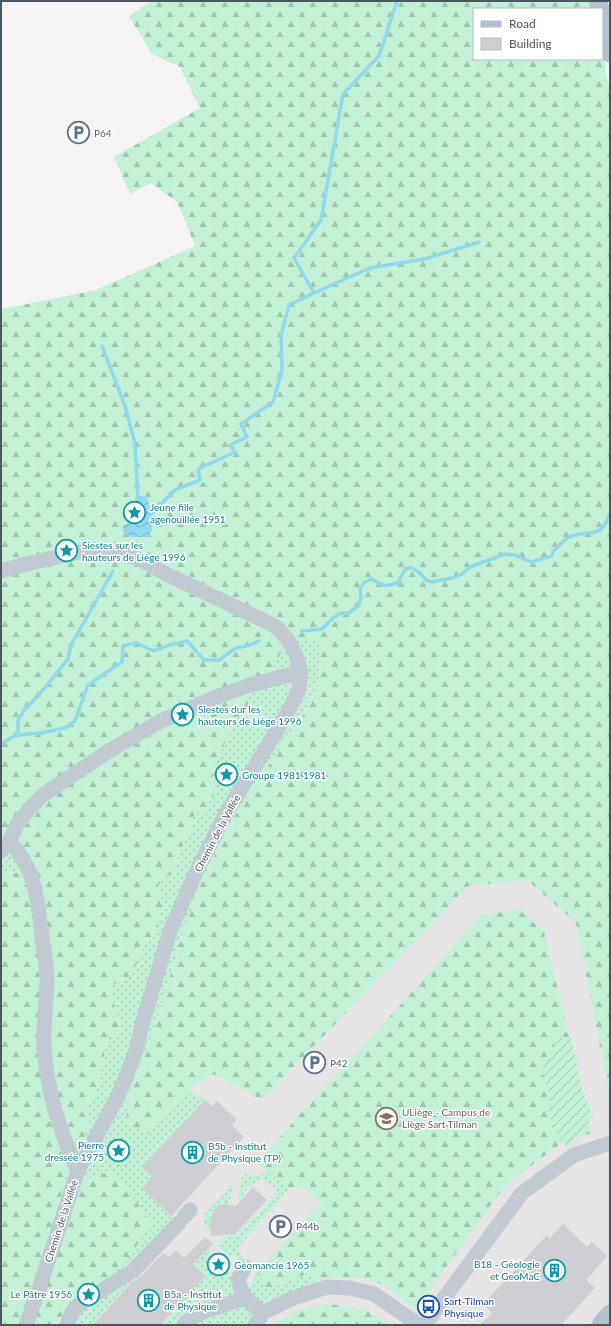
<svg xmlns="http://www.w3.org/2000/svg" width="611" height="1326" viewBox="0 0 611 1326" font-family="Lato,sans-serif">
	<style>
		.education { fill: #e6e4e5 }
		.grass { fill: url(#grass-dots) }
		.forest { fill: url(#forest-firs) }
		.garden { fill: url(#garden-furrows) }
		.water { fill: url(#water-waves) }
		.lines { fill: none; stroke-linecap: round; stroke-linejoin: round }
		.stream { stroke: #90daee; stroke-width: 3.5 }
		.building { fill: #cdcfd5; stroke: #d7d9de }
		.minor { stroke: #c1cad2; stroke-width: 15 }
		.major { stroke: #b3c2d1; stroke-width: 19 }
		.labels { text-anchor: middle; stroke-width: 3; stroke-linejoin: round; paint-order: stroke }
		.service-label { font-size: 10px; fill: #4e5e75; stroke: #fff; text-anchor: start }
		.culture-label { font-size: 10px; fill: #0d838f; stroke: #fff; text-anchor: start }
		.street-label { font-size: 10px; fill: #4a5661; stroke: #fff }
		.education-label { font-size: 10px; fill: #785e54; stroke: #fff; text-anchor: start }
		.transit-label { font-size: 10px; fill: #164399; stroke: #fff; text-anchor: start }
	</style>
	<defs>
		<pattern id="grass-dots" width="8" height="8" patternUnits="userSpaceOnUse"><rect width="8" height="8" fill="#c3f1d5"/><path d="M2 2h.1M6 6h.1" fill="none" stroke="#a0c6b0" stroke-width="1.8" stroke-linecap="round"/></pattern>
		<pattern id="forest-firs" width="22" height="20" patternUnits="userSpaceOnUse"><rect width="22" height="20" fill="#c3f1d5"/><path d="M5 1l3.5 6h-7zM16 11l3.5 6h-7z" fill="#a0c6b0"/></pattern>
		<pattern id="garden-furrows" width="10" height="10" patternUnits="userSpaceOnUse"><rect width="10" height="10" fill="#c3f1d5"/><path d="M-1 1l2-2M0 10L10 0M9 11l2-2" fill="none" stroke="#a0c6b0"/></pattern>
		<pattern id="water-waves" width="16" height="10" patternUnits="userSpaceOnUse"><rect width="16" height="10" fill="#90daee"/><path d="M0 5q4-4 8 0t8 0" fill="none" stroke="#78b4c4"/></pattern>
	</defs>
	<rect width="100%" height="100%" fill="#f5f3f3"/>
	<path class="education" d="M527,880l49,43 34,175v227h-559l6,-6 56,-148 75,-82 25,-15 49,26 206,-215z"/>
	<path class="grass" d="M288,640h30v46l-16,31 -43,62 -27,41 -31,63 -21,58 -17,59 -18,55 -19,48 20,32 42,-46 17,11 -63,67 10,9 -10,12 35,34 -45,47 -75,50 70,-58 -89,31 27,-113 25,-56 -5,-11 11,-19 12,-56 11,-5 2,-5 -12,-41 32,-30 2,-15 9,-5 10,-36 -4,-15c11,-10 23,-16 19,-32l16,-24 -2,-9 6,-7 18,-25 -3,-18 25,-52 11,-6 1,-17 12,-8z
		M9,842l21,30 -29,1v-22z
		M267,1171l22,17 -9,12 -44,49 4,4 4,10 -4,2c-5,-13 -6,-7 -15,-12 -3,-2 -5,-6 -8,-8l8,-10 10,-1 4,-3c11,-11 32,-27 38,-41l-5,-6 -7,-1 1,-2c-10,-3 -16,4 -22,11l1,2 -5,6 -2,-1 5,-25 2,-2 3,4 9,1z
		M234,1182l-5,21c-14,0 -23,12 -16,25l-4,3 -3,-3 -3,-12z
		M207,1249l8,6 2,12c16,5 16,14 18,28l-55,30h-20l45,-49 -12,-12z
		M144,1267l-52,58h-22l7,-12z
		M258,1270l8,19 43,-16 10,7 -58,24 -13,-14z
		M240,1305c11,4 14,8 10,20h-26l-3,-2h-15l-3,2h-15z"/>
	<path class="forest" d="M151,1h439l2,8h-118v50h128v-10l3,11v11l5,17v1010l-34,-175 -49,-43 -59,6 -206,214 -49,-26 -25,15 -42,46 -19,-14 -1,-18 19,-48 18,-55 17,-59 21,-58 31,-63 27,-41 43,-62 16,-31v-46h-30l-27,48 -12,7 -1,18 -11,5 -25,52 3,18 -8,23 -10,2 -6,7 2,9 -16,24c4,16 -8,22 -19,32l4,15 -2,20 -8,16 -9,5 -2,15 -12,22 -20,8 12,41 -2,5 -11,5 -12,56 -11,19 5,11 -25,56 -26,109 39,-100 12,-10 23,-7 38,51 -24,39 -76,64h-50v-452l28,-1 -11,-22 -17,1v-544l1,2 94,-19 99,-44 -18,-44 -26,-19 -21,11 -16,-37 86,-49 -20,-41 -28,-13 -23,-38z
		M519,909l25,23 48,201 -30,10 -55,40 -92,127c-8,-7 -16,-14 -24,-20 -21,-15 -48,-15 -72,-10l-10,-7 -43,16 -8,-19 64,-67 -20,-16 -13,1 -32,-24 50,-58 78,-84 95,-106z
		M328,1304l36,5 25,16h-117l25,-15z"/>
	<path class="garden" d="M571,1037l12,55 10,24 -25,32 -10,-11 -10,-24 2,-18 -9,-25 12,-20 2,-11z"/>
	<path class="water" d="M147,496l4,19 1,16 -5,6h-16l-8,-5v-6l15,-10 -3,-19z"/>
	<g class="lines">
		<path class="stream" d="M314,293l56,-25 55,-9 54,-17
			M102,346l23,60 10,38 3,56
			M148,517l27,-27 25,-10 -2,-11 37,-17 -5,-7 17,-8 -6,-13 32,-22 9,-32 -1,-35 8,-30 25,-12 -20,-35 27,-38 22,-126 36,-38 18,-55
			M302,631l20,-2 11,-11 8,-5h8l9,-7 3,-8 -1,-10 5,-6 7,-3c11,7 14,8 26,4l7,-14 6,-1 8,4 7,8 6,2 20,-4 10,-4 8,-7 35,-13 10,1 16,7 21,-6 1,-5c7,-4 10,-13 19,-15 9,-3 21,-2 28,-6 4,-3 7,-10 10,-13
			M16,735l2,-4v-11l6,-9 19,-21 25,-31 3,-14 42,-74
			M1,744l15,-9 25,-2 24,-5 10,-7 13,-36 34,-23 1,-16 13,-3 18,8 15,-6 18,-4 17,19h15l17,-12 14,-3 9,-4"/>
	</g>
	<path class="building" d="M205,1100l7,6 5,-5 20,19 -5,5 12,12 -73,79 -29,-28 10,-12 -11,-9z
		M253,1187l14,13 -32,34 -24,2v-19l3,-7 5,-5 7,-1 10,2z
		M563,1224l24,23 5,-5 15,14 -21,24 9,8 -34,37h-81l12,-12 -9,-9 64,-69 3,3z
		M205,1237l8,7 -20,20 12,12 -45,49h-67l39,-43 8,-5 23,-24 6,4 7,-7 8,8z"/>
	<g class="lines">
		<path class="minor" d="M1,571l25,-7 63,-14h16l19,4 15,5 27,15 99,47 13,7 10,12 8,15 5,17 -2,17 -9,19 -19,32 -46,75 -29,57 -26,59 -28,93 -5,24 -10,26 -10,24 -39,72 -40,122 -12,33
			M9,842c27,25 29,61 33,95 1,13 5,27 5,40 0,23 -4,47 -3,70 3,43 15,84 34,123
			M1,851l8,-9 8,-17 12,-16 15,-15 68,-45 49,-28 58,-25 31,-11 51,-13
			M184,1217l6,-7
			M245,1267l-7,12 6,18 19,16 30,-15 34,-11 23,1 24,6 45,31
			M67,1325c2,-9 6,-15 13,-21l53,-33 46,-48
			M184,1325c17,-18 39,-16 60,-28
			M255,1325l8,-12
			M425,1325l11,-16 86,-116 52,-38 36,-12"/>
		<path class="major" d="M598,1l2,8
			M602,18l8,35
			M601,1325l9,-11"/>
	</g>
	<defs>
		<symbol id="parking-ring" viewBox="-11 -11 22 22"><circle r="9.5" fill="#fff" stroke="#5c6f8a" stroke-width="1.5"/><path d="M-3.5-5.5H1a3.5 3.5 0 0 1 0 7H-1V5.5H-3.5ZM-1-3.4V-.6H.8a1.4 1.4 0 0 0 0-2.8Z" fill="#5c6f8a"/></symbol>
		<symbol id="sight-ring" viewBox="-11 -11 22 22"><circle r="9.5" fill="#fff" stroke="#0f9aa8" stroke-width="1.5"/><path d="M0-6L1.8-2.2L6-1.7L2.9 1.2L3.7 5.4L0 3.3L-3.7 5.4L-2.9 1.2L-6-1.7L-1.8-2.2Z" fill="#0f9aa8"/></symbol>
		<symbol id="university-ring" viewBox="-11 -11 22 22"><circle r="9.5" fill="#fff" stroke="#8d6e63" stroke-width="1.5"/><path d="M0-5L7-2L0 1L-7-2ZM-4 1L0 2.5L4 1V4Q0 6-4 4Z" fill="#8d6e63"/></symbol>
		<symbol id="building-ring" viewBox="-11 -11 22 22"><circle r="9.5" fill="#fff" stroke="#0f9aa8" stroke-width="1.5"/><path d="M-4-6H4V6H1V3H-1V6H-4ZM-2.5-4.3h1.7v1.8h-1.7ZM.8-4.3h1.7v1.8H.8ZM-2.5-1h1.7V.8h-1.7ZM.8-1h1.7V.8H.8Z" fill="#0f9aa8"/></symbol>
		<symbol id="bus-ring" viewBox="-11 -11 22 22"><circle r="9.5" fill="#fff" stroke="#1a4fb4" stroke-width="1.5"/><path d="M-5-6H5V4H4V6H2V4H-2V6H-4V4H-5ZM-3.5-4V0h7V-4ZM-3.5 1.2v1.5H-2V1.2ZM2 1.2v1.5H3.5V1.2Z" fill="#1a4fb4"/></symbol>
	</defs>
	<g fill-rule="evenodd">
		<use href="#parking-ring" x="66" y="120" width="25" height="25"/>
		<use href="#sight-ring" x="122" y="500" width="25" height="25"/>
		<use href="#sight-ring" x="54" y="538" width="25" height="25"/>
		<use href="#sight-ring" x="170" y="702" width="25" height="25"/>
		<use href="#sight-ring" x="214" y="762" width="25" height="25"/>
		<use href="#parking-ring" x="302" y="1050" width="25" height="25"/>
		<use href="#university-ring" x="374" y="1106" width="25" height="25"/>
		<use href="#sight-ring" x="106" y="1138" width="25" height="25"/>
		<use href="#building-ring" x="180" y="1140" width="25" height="25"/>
		<use href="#parking-ring" x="268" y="1214" width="25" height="25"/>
		<use href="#sight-ring" x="206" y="1252" width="25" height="25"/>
		<use href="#building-ring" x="542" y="1258" width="25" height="25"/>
		<use href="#sight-ring" x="76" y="1282" width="25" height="25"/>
		<use href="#building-ring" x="136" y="1288" width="25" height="25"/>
		<use href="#bus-ring" x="416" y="1294" width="25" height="25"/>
	</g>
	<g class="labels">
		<g class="service-label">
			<text x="94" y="137">P64</text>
			<text x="330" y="1067">P42</text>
			<text x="296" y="1230">P44b</text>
		</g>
		<g class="culture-label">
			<text x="150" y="511">Jeune fille<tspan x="150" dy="12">agenouillée 1951</tspan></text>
			<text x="82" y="549">Siestes sur les<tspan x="82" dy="12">hauteurs de Liège 1996</tspan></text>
			<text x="198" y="713">Siestes dur les<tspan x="198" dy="12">hauteurs de Liège 1996</tspan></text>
			<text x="242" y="779">Groupe 1981 1981</text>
			<text x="104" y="1149" text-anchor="end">Pierre<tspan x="104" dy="12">dressée 1975</tspan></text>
			<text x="208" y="1150">B5b - Institut<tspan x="208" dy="12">de Physique (TP)</tspan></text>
			<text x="540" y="1268" text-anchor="end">B18 - Géologie<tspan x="540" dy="12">et GeoMaC</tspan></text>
			<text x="234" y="1269">Géomancie 1965</text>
			<text x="72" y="1298" text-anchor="end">Le Pâtre 1956</text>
			<text x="164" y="1298">B5a - Institut<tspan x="164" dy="12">de Physique</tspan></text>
		</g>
		<g class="street-label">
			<text transform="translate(217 833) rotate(-62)" y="4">Chemin de la Vallée</text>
			<text transform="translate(61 1221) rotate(-72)" y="4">Chemin de la Vallée</text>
		</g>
		<g class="education-label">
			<text x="402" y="1116">ULiège - Campus de<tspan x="402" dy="12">Liège Sart Tilman</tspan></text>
		</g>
		<g class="transit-label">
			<text x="444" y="1305">Sart-Tilman<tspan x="444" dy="12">Physique</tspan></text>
		</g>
	</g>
	<rect width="611" height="1326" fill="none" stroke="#4a5661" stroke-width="4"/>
	<rect x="473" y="8" width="130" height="52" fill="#ffffff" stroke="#b7bbc0"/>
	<rect x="481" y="21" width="20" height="6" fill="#b3c2d1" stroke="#b7bbc0"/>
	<text x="509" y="28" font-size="12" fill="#4a5661">Road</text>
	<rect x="481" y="38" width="20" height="12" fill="#cdcfd5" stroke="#b7bbc0"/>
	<text x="509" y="48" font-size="12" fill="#4a5661">Building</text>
</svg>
